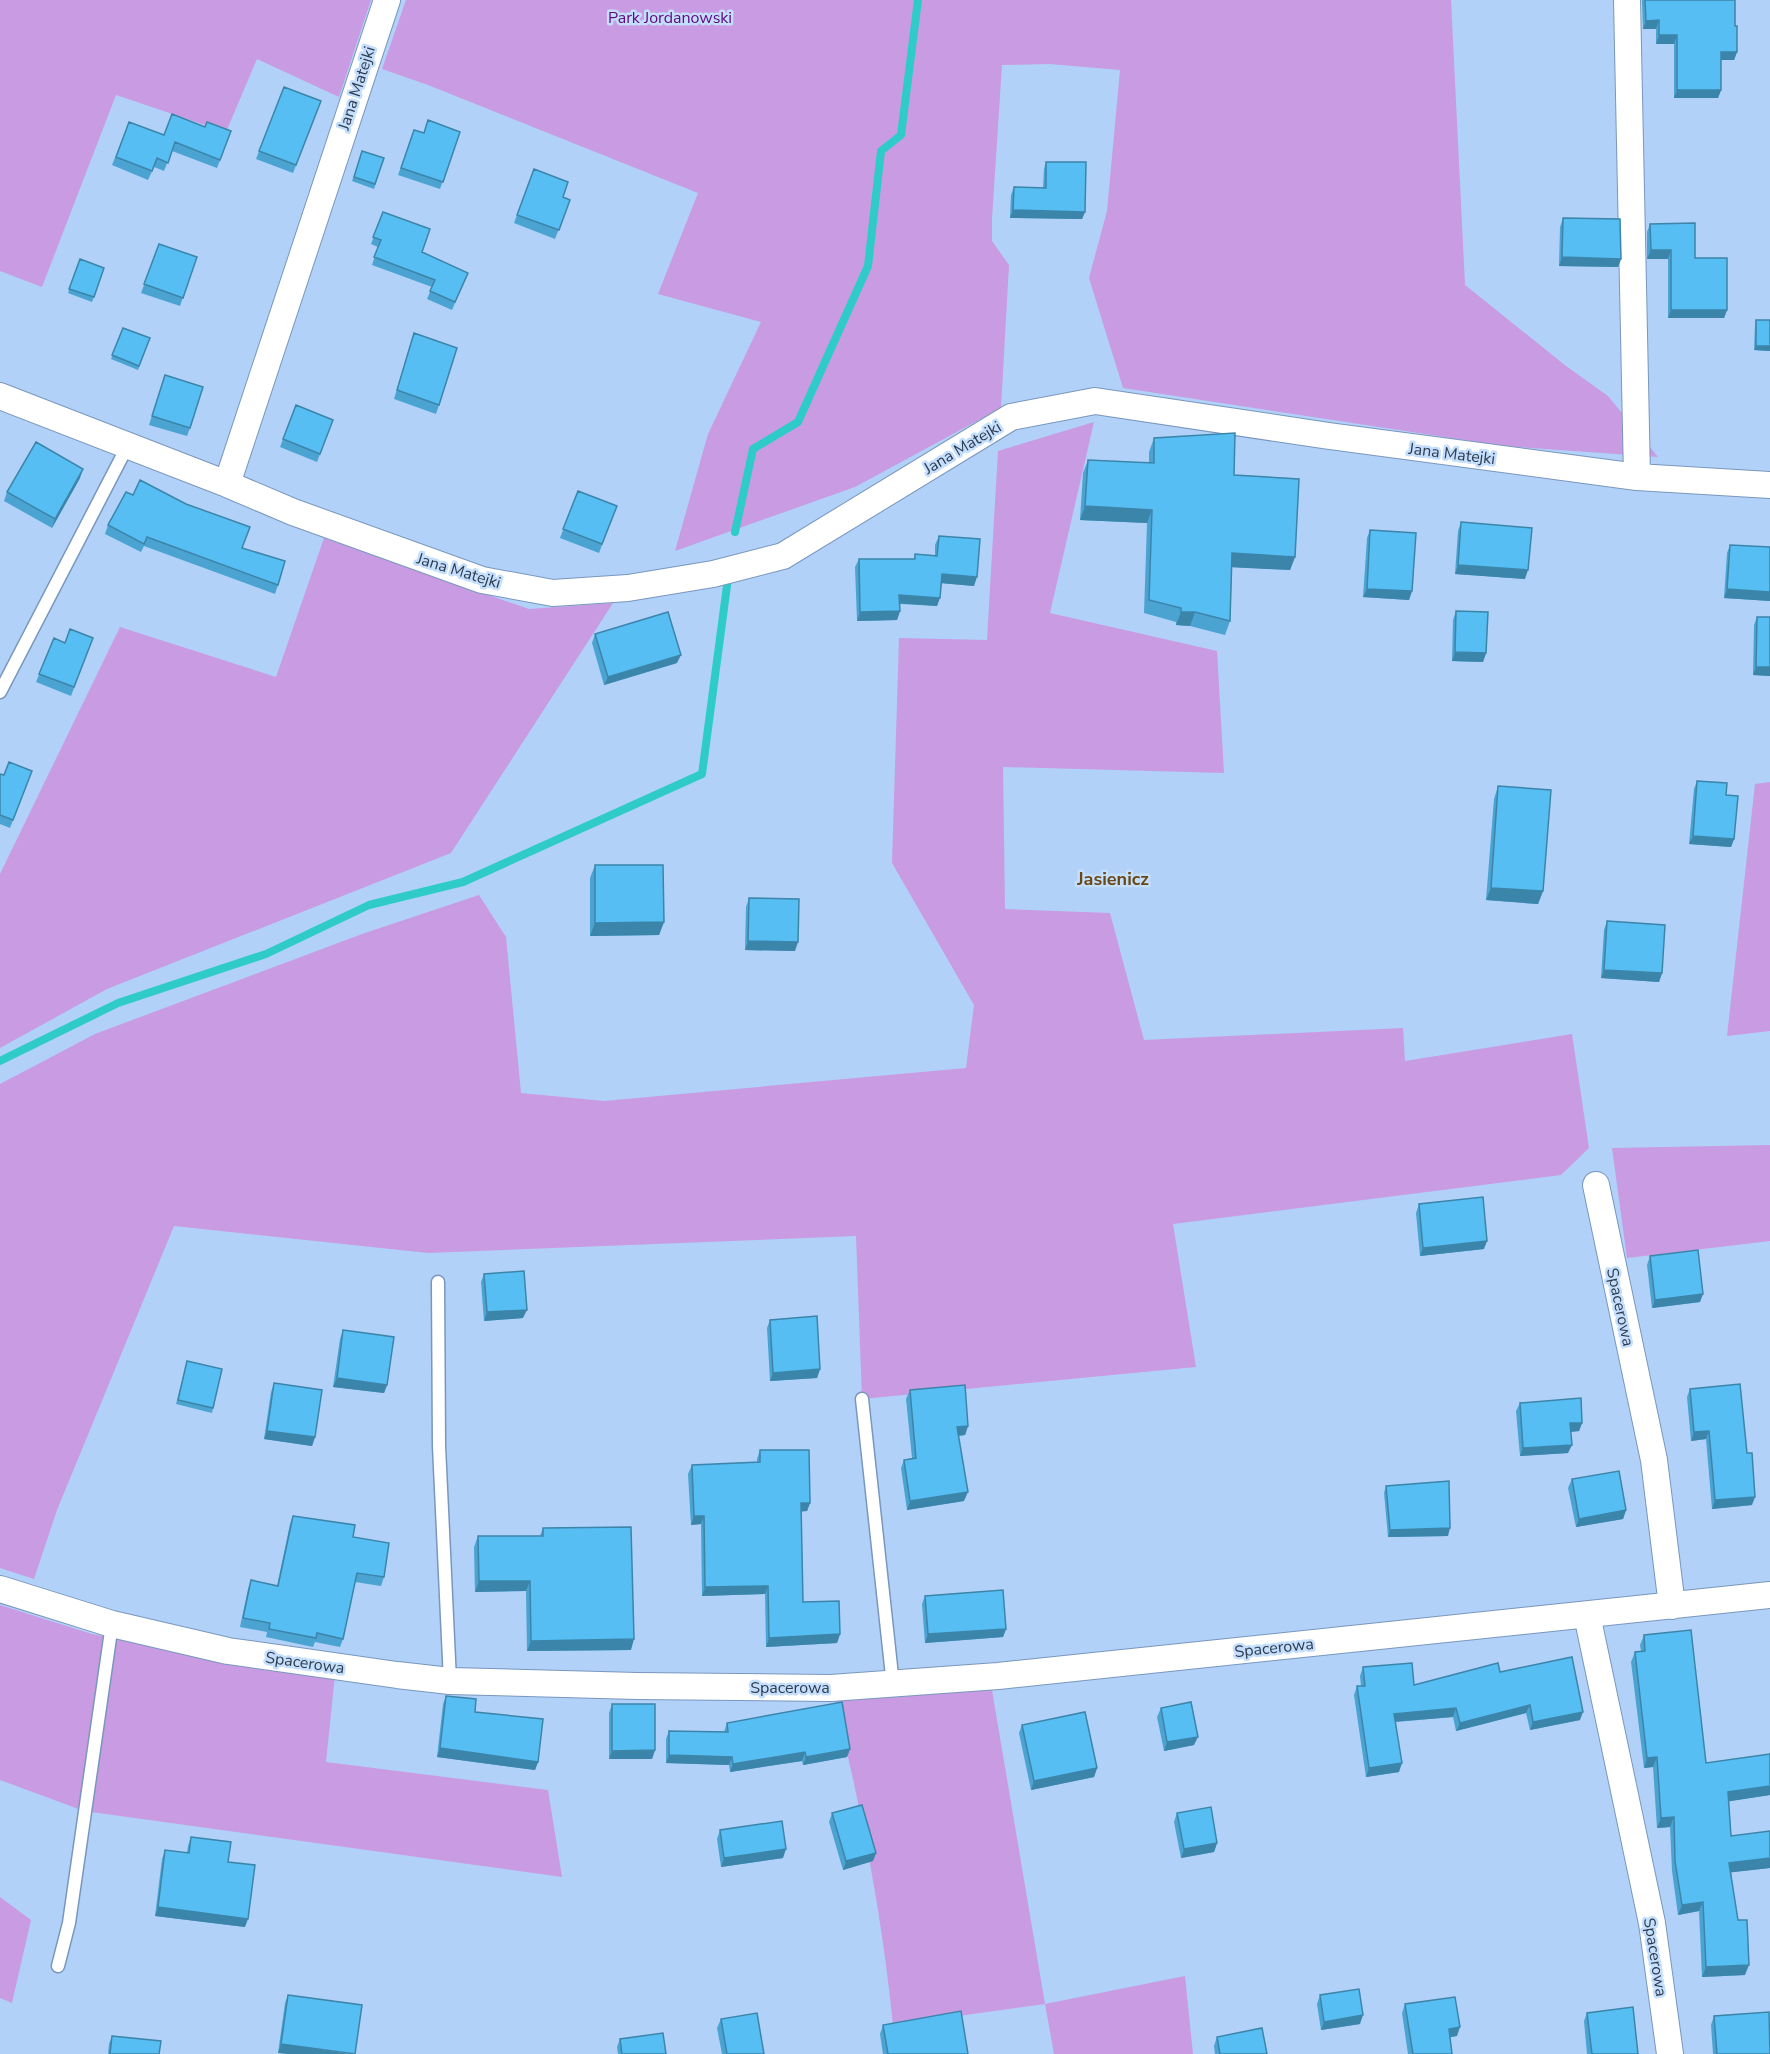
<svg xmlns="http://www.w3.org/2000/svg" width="1770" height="2054" viewBox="0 0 1770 2054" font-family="'Nunito Sans',sans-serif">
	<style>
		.green { fill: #c99be2 }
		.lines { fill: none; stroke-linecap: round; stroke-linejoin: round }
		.stream { stroke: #2fcbc9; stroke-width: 8 }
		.lane-casing { stroke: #7997bd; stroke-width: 15 }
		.street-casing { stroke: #7997bd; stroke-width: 28 }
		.lane { stroke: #fff; stroke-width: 12 }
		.street { stroke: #fff; stroke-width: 26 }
		.wall { fill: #4aa3d1 }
		.shaded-wall { fill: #3c85aa }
		.building { fill: #56bef3; stroke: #3c85aa; stroke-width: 1.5 }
		.labels { text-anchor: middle; stroke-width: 5; stroke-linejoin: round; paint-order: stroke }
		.park-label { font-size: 16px; fill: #640a85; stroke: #c4defe }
		.street-label { font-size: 16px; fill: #2f3c4c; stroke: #c4defe }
		.neighbourhood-label { font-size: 18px; font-weight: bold; fill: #6a4814; stroke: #c4defe }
	</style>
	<rect width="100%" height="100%" fill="#b1d1f9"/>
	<path class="green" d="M0,0h371l-32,97 -82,-38 -31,73 -110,-37 -74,192 -42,-16z
		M406,0h1045l14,285 101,81 42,30 50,61 -154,-11 -381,-58 -34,-110 18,-67 13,-141 -71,-6 -47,1 -10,154v22l17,24 -8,143 -146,79 -180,64 33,-117 53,-112 -103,-28 40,-101 -270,-108 -46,-16z
		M1094,422l-44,191 167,38 7,122 -221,-6 2,142 105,4 34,127 259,-12 2,33 167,-27 17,114 -28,27 -388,49 23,143 -334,32 -6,-163 -428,17 -254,-27 -117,284 -23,69 -34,-11v-484l95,-50 267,-100 117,-39 27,42 15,156 83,8 362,-33 8,-63 -82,-142 7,-225 88,2 11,-189z
		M324,538l205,71 84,-6 -162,250 -344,136 -107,59v-174l120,-247 156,50z
		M1770,782v249l-43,5 28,-252z
		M1770,1145v96l-143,17 -15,-110z
		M0,1605l92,29 243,41 -9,87 222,28 14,87 -478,-66 -84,-31z
		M992,1690l53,314 140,-28 8,78h-139l-9,-50 -152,21c-11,-111 -32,-218 -59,-327z
		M0,1897l31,23 -19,83 -12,-5z"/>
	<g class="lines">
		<path class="stream" d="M735,532l18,-83 45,-27 70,-156 13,-115 20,-16 17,-135
			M0,1061l118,-58 148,-49 103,-49 94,-23 239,-108 26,-196"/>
		<defs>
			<path id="lane" d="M0,692l127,-245
				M438,1282l1,164 11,235
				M862,1399l31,286
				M58,1966l11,-43 43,-299"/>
			<path id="street" d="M1627,0l10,477
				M0,396l227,88 66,28 189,68 71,13 75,-5 85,-14 70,-18 228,-139 84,-16 234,35 308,41 133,8
				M227,484l160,-484
				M1596,1185l58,275 18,146
				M0,1589l112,35 116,27 169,24 53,6 187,5 194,2 167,-12 772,-81
				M1587,1615l65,308 18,131"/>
		</defs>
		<use href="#lane" class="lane-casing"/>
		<use href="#street" class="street-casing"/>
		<use href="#lane" class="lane"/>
		<use href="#street" class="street"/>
	</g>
	<path class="wall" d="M1642,0h93v26l2,26 -3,8h-13v30l-3,8h-44v-54h-18v-15h-13z
		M284,87l37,14 -28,72 -37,-14z
		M129,122l35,13 41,-8 26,4 -14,37 -45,-17 -8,20 -10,-4 -6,13 -36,-15z
		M414,130l10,3 36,-1 -20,57 -42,-14z
		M362,151l22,7 -10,31 -22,-8z
		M1046,162l39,50 -3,7 -72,-1 1,-23 3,-8 29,1 1,-19z
		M534,169l29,28 7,3 -15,39 -41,-16z
		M383,212l39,40 46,21 -16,37 -25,-11 5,-12 -60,-22 6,-18 -7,-3z
		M1563,218l58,41 -3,8 -59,-1 1,-39z
		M1650,224l77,86 -3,8h-56v-59h-21v-27z
		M159,244l38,13 -17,49 -39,-13z
		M80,259l24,9 -12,34 -24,-9z
		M1756,320h14v31l-16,-1 1,-25z
		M123,328l27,10 -12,32 -27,-11z
		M414,333l25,72 -3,9 -42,-15z
		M165,375l25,53 -3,8 -38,-11z
		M296,405l37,15 -16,42 -37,-15z
		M1154,438l80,37 61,82 -5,13 -58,-3 -2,54 -5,14 -35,-9 -14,-1v-3l-32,-9 3,-90 -67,-3 3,-47 5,-13 61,3v-11z
		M80,478l-28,50 -48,-27 3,-9z
		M578,491l39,15 -18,47 -39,-15z
		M1461,522l64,57 -70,-5 3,-43z
		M108,525l134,23 36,37 -3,9 -131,-48 -3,6 -36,-18z
		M1370,530l42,61 -3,9 -46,-3 4,-59z
		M939,536l35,50 -32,-3 -5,23 -37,-2v7l-3,9 -40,1 -2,-54 4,-8h55l1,-5 20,1v-10z
		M1730,545l40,56 -46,-3 3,-45z
		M1456,611l30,42 -3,9 -31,-1 1,-41z
		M1757,617h13v59l-17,-1 1,-50z
		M595,634l82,29 -73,22 -12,-42z
		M54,638l11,5 28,-5 -22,58 -35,-14z
		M32,771l-22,57 -10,-4v-50l4,1z
		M1697,781l29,14 8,44 -3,8 -42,-3 5,-55z
		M1498,786l45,105 -5,13 -52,-4 8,-101z
		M595,865l69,57 -5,13 -69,1v-58z
		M749,898l46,53 -50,-1 1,-43z
		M1607,921l55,52 -3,9 -58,-4 3,-48z
		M1419,1204l65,45 -64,7 -4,-43z
		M1650,1256l50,46 -48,6 -5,-43z
		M484,1274l39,44 -39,3 -3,-39z
		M770,1320l50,49 -3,9 -47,3 -3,-53z
		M343,1330l44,55 -3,8 -51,-6 7,-48z
		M187,1361l26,47 -1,5 -36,-9z
		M274,1383l41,54 -3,9 -48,-7 7,-47z
		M1690,1389l62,116 -40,4 -6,-70 -15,2 -4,-44z
		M910,1390l58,36 -3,9 -6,1 5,65 -57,9 -6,-42 3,-8 8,-2 -6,-59z
		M1520,1403l62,20 -3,8 -8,1 -3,21 -48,3 -4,-45z
		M760,1450l50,53 -3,8h-6l2,91 37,32 -3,9 -71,4 -1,-53 -63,2 -1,-72 -10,1 -3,-51 4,-9 65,-3v-3z
		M1572,1479l54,31 -3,9 -47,8 -8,-39z
		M1386,1486l62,50 -60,1 -4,-44z
		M293,1516l60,21 31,40 -3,9 -26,-4 -12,57 -3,8 -25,-5 -2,5 -47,-10 1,-5 -27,-5 8,-38 3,-9 26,6 13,-62z
		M543,1528l88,122 -104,1 -1,-60 -51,1 -1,-45 4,-11h62z
		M925,1596l81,33 -3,8 -78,6 -3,-39z
		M1644,1635l62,128 64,-9v41l-41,6 2,35 39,32 -39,4 14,103 -43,2 -3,-66 -21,4 -6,-44 -2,-44 -13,1 -4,-61 -9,1 -13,-106 4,-10 6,-1 -1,-6z
		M1363,1667l51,18 86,-13 80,48 -50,10 -4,-17 -70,18 -3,-14 -57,5 3,50 -33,5 -12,-82 3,-9h4l-1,-10z
		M446,1696l29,16 63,50 -3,8 -98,-13 6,-53z
		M612,1704l43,46 -3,9h-43v-46z
		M1161,1708l33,37 -30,6 -7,-34z
		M727,1723l123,26 -3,8 -44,8 -1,-4 -72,11 -1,-7 -63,-2v-24l3,-8 55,1z
		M1022,1725l75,43 -3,9 -63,13 -12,-57z
		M832,1813l44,40 -3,8 -30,9 -14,-48z
		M1177,1813l40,30 -3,9 -33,6 -7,-36z
		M720,1830l63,28 -62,9 -4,-28z
		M191,1837l37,25 17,65 -90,-11 7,-57 3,-9 22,3 1,-7z
		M288,1995l74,10 -84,48 7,-50z
		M1320,1995l40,29 -39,6 -4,-26z
		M1405,2004l52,32 -7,1 2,17h-44l-6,-41z
		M1587,2013l51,41h-51l-3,-33z
		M1714,2016l56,38h-57l-2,-29z
		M721,2019l43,35h-42l-5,-26z
		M883,2025l85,29h-85l-3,-20z
		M112,2036l47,18h-51l1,-10z
		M1217,2037l50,17h-52l-1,-8z
		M620,2039l46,15h-48l-1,-7z"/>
	<path class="shaded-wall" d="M1659,20l-3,9h-13l3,-8z
		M1659,35h18l-3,9h-18z
		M1721,52h16l-3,8h-16z
		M1677,90h44l-3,8h-44z
		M1013,210l72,2 -3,7 -72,-1z
		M1651,250h20l-3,9h-21z
		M1562,257l59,2 -3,8 -59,-1z
		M1671,310h56l-3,8h-56z
		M1756,346h14v5l-16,-1z
		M83,469l-3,9 -28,50 3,-9z
		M1085,506l67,4 -5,13 -67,-3z
		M1232,553l63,4 -5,13 -63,-3z
		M1458,565l70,5 -3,9 -70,-5z
		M942,574l35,3 -3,9 -35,-3z
		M1367,589l45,2 -3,9 -46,-3z
		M1727,589l43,3v9l-46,-3z
		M899,595l41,3 -3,8 -41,-3z
		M900,611l-3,9 -40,1 3,-9z
		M1181,612h14l-5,14 -14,-1z
		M1455,652l31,1 -3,9 -31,-1z
		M681,655l-4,8 -73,22 4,-8z
		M1756,667h14v9l-17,-1z
		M1693,836l41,3 -3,8 -42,-3z
		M1491,888l52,3 -5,13 -52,-4z
		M664,922l-5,13 -69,1 5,-13z
		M748,941l50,1 -3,9 -50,-1z
		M1604,970l58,3 -3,9 -58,-4z
		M1487,1241l-3,8 -64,7 3,-8z
		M1703,1294l-3,8 -48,6 3,-8z
		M527,1310l-4,8 -39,3 3,-9z
		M820,1369l-3,9 -47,3 3,-8z
		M337,1378l50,7 -3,8 -51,-6z
		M1570,1423h12l-3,8 -12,1z
		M968,1426l-3,9 -11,1 3,-9z
		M267,1431l48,6 -3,9 -48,-7z
		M1709,1431l-3,8 -15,2 3,-9z
		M1572,1445l-4,8 -48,3 3,-8z
		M968,1492l-4,9 -57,9 3,-9z
		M1755,1497l-3,8 -40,4 3,-9z
		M801,1503h9l-3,8 -9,1z
		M1626,1510l-3,9 -47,8 3,-8z
		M694,1516h10l-3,8 -10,1z
		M1450,1528l-2,8 -60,1 2,-7z
		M479,1581h51l-4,10 -51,1z
		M768,1586l-3,8 -63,2 3,-9z
		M1006,1629l-3,8 -78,6 3,-9z
		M840,1634l-3,9 -71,4 3,-9z
		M634,1639l-3,11 -104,1 4,-10z
		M1530,1705l-4,8 -70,18 4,-8z
		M1456,1708l-3,9 -62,5 3,-8z
		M1583,1712l-3,8 -50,10 3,-8z
		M1198,1737l-4,8 -30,6 3,-9z
		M440,1748l98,14 -3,8 -98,-13z
		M850,1749l-3,8 -44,8 3,-8z
		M655,1750l-3,9h-43l3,-8z
		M805,1752l-3,9 -72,11 3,-8z
		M669,1755l63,2 -3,8 -63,-2z
		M1657,1757l-4,10 -9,1 3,-10z
		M1402,1763l-3,9 -33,5 3,-9z
		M1097,1768l-3,9 -63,13 3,-9z
		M1770,1786v9l-45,7 3,-10z
		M1674,1817l-4,10 -13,1 4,-10z
		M1217,1843l-3,9 -33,6 3,-9z
		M786,1849l-3,9 -62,9 3,-9z
		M876,1853l-3,8 -30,9 3,-9z
		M1770,1858v10l-44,5 3,-10z
		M1703,1902l-4,9 -21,4 4,-10z
		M158,1907l90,12 -3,8 -90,-11z
		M1749,1965l-4,10 -43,2 4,-10z
		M1363,2015l-3,9 -39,6 3,-8z
		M1460,2027l-3,9 -12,2 4,-9z
		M281,2044l69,10h-63l-9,-1z"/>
	<path class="building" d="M1645,0h90v26h2v26h-16v38h-44v-55h-18v-15l-13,1z
		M284,87l37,14 -25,64 -37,-14z
		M172,114l33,13 2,-5 24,9 -11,29 -45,-18 -7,21 -11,-5 -5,13 -36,-14 13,-35 35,13z
		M428,120l32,12 -17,50 -42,-14 13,-38 10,3z
		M362,151l22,7 -9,26 -21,-7z
		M1046,162h40l-1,50 -72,-2 1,-23 32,1z
		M534,169l34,13 -5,15 7,3 -11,30 -42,-15z
		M383,212l47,17 -8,23 46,21 -13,29 -25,-11 5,-11 -61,-23 7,-17 -8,-3z
		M1563,218l57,1 1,40 -59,-2z
		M1695,223v35h32v52h-56v-60h-20l-1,-26z
		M159,244l38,13 -14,41 -39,-14z
		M80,259l24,9 -10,29 -25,-8z
		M1756,320h14v26h-14z
		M123,328l27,10 -11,28 -27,-11z
		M414,333l43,15 -18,57 -42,-15z
		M165,375l38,12 -13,41 -38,-12z
		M296,405l37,15 -13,34 -37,-15z
		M1235,433l-1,42 65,4 -4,78 -63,-4 -2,68 -35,-9h-14v-4l-32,-8 3,-90 -67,-4 3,-46 66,3v-25z
		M36,442l47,27 -28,50 -48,-27z
		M140,480l46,24 64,23 -8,21 43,13 -7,24 -131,-48 -3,7 -36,-19 18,-33 7,3z
		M578,491l39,15 -15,38 -39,-15z
		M1461,522l71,6 -4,42 -70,-5z
		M1370,530l46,3 -4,58 -45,-2z
		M939,536l41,3 -3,38 -35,-3 -2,24 -41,-3 1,16 -40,1 -1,-53h56v-5l22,2z
		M1730,545l40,2v45l-43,-3z
		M1456,611l32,1 -2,41 -31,-1z
		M668,612l13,43 -73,22 -13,-43z
		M1757,617h13v50h-14z
		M70,629l23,9 -19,49 -35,-13 15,-36 11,5z
		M9,762l23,9 -19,49 -13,-5v-41l4,1z
		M1697,781l30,2 -1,12 12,1 -4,43 -41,-3z
		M1498,786l53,4 -8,101 -52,-3z
		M595,865h68l1,57 -69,1z
		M749,898l50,1 -1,43 -50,-1z
		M1607,921l58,4 -3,48 -58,-3z
		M1483,1197l4,44 -64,7 -4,-44z
		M1698,1250l5,44 -48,6 -5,-44z
		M524,1271l3,39 -40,2 -3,-38z
		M817,1316l3,53 -47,4 -3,-53z
		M343,1330l51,7 -7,48 -50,-7z
		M187,1361l35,8 -9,39 -35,-8z
		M274,1383l48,7 -7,47 -48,-6z
		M1740,1384l7,69h5l3,44 -40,3 -6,-69 -15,1 -4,-43z
		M965,1385l3,41 -11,1 11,65 -58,9 -6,-41 12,-2 -6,-68z
		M1581,1398l1,25h-12l2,22 -49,3 -3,-45z
		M760,1450h49l1,53h-9l2,99 36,-1 1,33 -71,4 -1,-52 -63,1 -1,-71h-10l-2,-51 68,-3z
		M1619,1471l7,39 -47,9 -7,-40z
		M1449,1481l1,47 -60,2 -4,-44z
		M293,1516l62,9 -2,12 36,6 -5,34 -27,-4 -14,66 -26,-6 -1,5 -47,-9 1,-6 -27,-5 8,-38 27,6z
		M631,1527l3,112 -103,2 -1,-60h-51l-1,-45h65v-8z
		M1003,1590l3,39 -78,5 -3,-38z
		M1691,1630l15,133 64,-9v32l-42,6 3,44 39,-5v27l-41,5 9,57h9l2,45 -43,2 -3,-65 -21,3 -7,-44 -1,-44 -13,1 -4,-61 -10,1 -12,-106 10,-1 -1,-16z
		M1572,1657l11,55 -50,10 -3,-17 -70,18 -4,-15 -62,6 8,49 -33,5 -12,-82h8l-2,-19 49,-4 2,22 84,-22 2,9z
		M446,1696l30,3 -1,13 68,7 -5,43 -98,-14z
		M842,1702l8,47 -44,8 -1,-5 -72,12 -1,-7 -63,-2v-24l59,1 -1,-9z
		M1191,1702l7,35 -31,5 -6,-34z
		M612,1704h43v46l-43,1z
		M1085,1712l12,56 -63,13 -12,-56z
		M862,1805l14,48 -30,8 -14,-48z
		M1211,1807l6,36 -33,6 -7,-36z
		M782,1821l4,28 -62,9 -4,-28z
		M191,1837l40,5 -3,20 27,3 -7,54 -90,-12 7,-57 24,3z
		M1359,1989l4,26 -39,7 -4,-27z
		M288,1995l74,10 -7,49 -74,-10z
		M1455,1997l5,30 -11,2 3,25h-39l-8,-50z
		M1633,2007l5,47h-46l-5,-41z
		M961,2011l7,43h-80l-5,-29z
		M1769,2012l1,42h-53l-3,-38z
		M757,2013l7,41h-37l-6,-35z
		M1262,2028l5,26h-47l-3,-17z
		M663,2033l3,21h-44l-2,-15z
		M112,2036l49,5 -2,13h-49z"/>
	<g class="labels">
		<g class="park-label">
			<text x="670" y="23">Park Jordanowski</text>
		</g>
		<g class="street-label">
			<text transform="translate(356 88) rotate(-72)" y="6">Jana Matejki</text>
			<text transform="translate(962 447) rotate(-31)" y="6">Jana Matejki</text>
			<text transform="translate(1452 453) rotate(7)" y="6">Jana Matejki</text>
			<text transform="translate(459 570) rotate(17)" y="6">Jana Matejki</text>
			<text transform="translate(1621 1307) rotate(78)" y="6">Spacerowa</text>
			<text transform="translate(1274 1647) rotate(-6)" y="6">Spacerowa</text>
			<text transform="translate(305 1662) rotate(8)" y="6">Spacerowa</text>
			<text x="790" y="1693">Spacerowa</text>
			<text transform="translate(1656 1957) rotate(81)" y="6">Spacerowa</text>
		</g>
		<g class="neighbourhood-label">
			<text x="1113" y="885">Jasienicz</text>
		</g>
	</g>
</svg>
